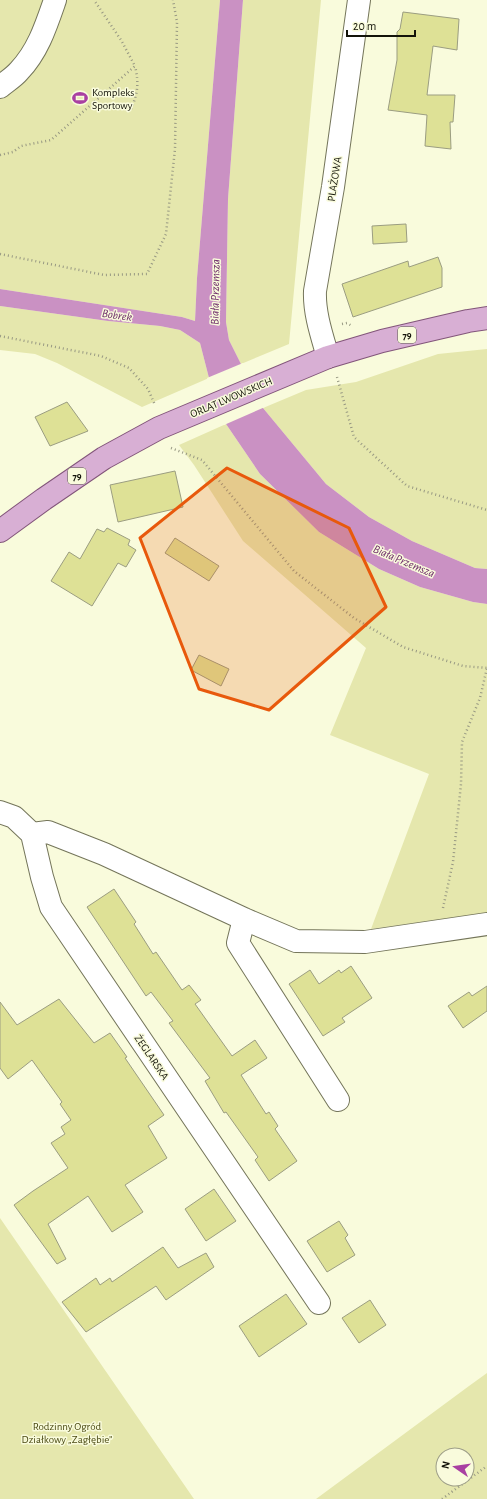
<svg xmlns="http://www.w3.org/2000/svg" width="487" height="1499" viewBox="0 0 487 1499" font-family="'Alegreya Sans',sans-serif">
	<style>
		.green { fill: #e5e7ad; fill-rule: evenodd }
		.water { fill: #ca91c3 }
		.pier { fill: #f9fbdc }
		.building { fill: #dee196; stroke: #9b9d81 }
		.lines { fill: none; stroke-linecap: round; stroke-linejoin: round }
		.minor-casing { stroke: #74755a; stroke-width: 24 }
		.major-casing { stroke: #82557a; stroke-width: 24 }
		.path { stroke: #989983; stroke-width: 2.5; stroke-dasharray: 1 3; stroke-linecap: butt }
		.minor { stroke: #fff; stroke-width: 22 }
		.major { stroke: #d8afd4; stroke-width: 22 }
		.marked { fill: #e8590c; fill-opacity: 0.2; stroke: #e8590c; stroke-width: 3; stroke-linejoin: round }
		.labels { text-anchor: middle; stroke-width: 3; stroke-linejoin: round; paint-order: stroke }
		.shield { fill: #f9fbdc; stroke: #585948; stroke-width: 1 }
		.shield-label { font-size: 10px; font-weight: bold; fill: #131309 }
		.poi-label { font-size: 11px; fill: #131309; stroke: #f9fbdc; text-anchor: start }
		.street-label { font-size: 11px; fill: #131309; stroke: #f9fbdc }
		.park-label { font-size: 11px; fill: #4a4a13; stroke: #f9fbdc }
		.water-label { font-size: 12px; font-style: italic; fill: #6c2a68; stroke: #f9fbdc }
	</style>
	<rect width="100%" height="100%" fill="#f9fbdc"/>
	<path class="green" d="M0,0h220l-23,278 -2,43 -13,-4 -182,-28z
		M243,0h78l-32,344 -48,20 -12,-24 -3,-18 2,-123z
		M0,306l108,15 52,5 20,4 20,13 9,35 -67,29 -85,-44 -22,-9 -35,-4z
		M487,349v220l-12,-1 -63,-27 -43,-24 -43,-33 -63,-76 43,-18 50,-8 82,-28z
		M226,424l34,50 59,58 60,37 41,18 53,15 14,2v309l-116,16 58,-155 -99,-39 36,-87 -123,-107 -49,-76 -15,-20z
		M0,1218l194,281h-194z
		M487,1373v126h-171l153,-113zM443,1455h24v24h-24z"/>
	<path class="water" d="M220,0h23l-15,199 -2,123 3,18 34,68 63,76 43,33 43,24 63,27 12,1v35l-14,-2 -53,-15 -41,-18 -60,-37 -59,-58 -34,-50 -17,-46 -9,-35 -20,-13 -20,-4 -52,-5 -108,-15v-17l182,28 13,4 2,-43z"/>
	<path class="pier" d="M243,363l22,44 -41,18 -17,-47z"/>
	<path class="building" d="M403,12l56,7 -2,31 -24,-4 -6,49h28l-2,27h-3l1,27 -26,-3 2,-31 -39,-5 9,-50v-28l3,-3z
		M406,224l1,18 -34,2 -1,-18z
		M438,257l4,11v19l-89,30 -11,-33 66,-23 1,6z
		M67,402l21,29 -38,15 -15,-29z
		M175,471l8,36 -65,15 -8,-37z
		M107,528l23,12 -2,5 8,5 -10,17 -8,-4 -26,43 -41,-25 18,-29 11,7 17,-30 7,3z
		M175,538l44,28 -10,15 -44,-28z
		M199,655l30,14 -8,17 -30,-16z
		M114,889l22,33 -2,2 19,30 3,-2 26,38 7,-5 12,15 -6,4 37,52 23,-16 12,18 -26,17 25,39 3,-2 9,14 -3,3 22,32 -28,20 -14,-21 3,-3 -32,-45 -2,1 -19,-32 5,-3 -41,-55 4,-2 -22,-29 -5,4 -59,-89z
		M351,966l21,32 -30,20 3,4 -22,14 -34,-52 21,-14 9,14 20,-14 2,3z
		M487,986v25l-24,17 -15,-22 21,-14 3,4z
		M59,999l35,44 16,-10 17,24 -2,1 39,57 -16,11 19,32 -42,27 18,27 -31,20 -24,-36 -40,28 18,35 -9,5 -43,-59 19,-14 35,-23 -17,-25 14,-9 -4,-7 10,-7 -11,-16 2,-2 -30,-42 -24,19 -8,-11v-66l17,23z
		M214,1189l22,32 -30,20 -21,-32z
		M339,1221l9,14 -3,3 10,17 -28,17 -20,-31z
		M163,1247l15,21 28,-15 8,14 -48,33 -10,-14 -70,46 -24,-30 34,-24 4,7 10,-7 2,4z
		M286,1294l21,30 -48,33 -20,-31z
		M370,1300l16,25 -27,18 -17,-25z"/>
	<g class="lines">
		<defs>
			<path id="minor" d="M0,87c6,-5 14,-10 19,-16 19,-20 27,-45 36,-71
				M328,357c-6,-21 -14,-44 -13,-66l18,-104 26,-187
				M0,812l14,5 18,17 10,43 9,30 268,396
				M32,834l16,-2 56,22 140,65 52,22 69,1 122,-18
				M244,919l-6,24 100,157"/>
			<path id="major" d="M0,531l44,-32 60,-41 55,-30 169,-71 54,-16 86,-20 19,-3"/>
		</defs>
		<use href="#minor" class="minor-casing"/>
		<use href="#major" class="major-casing"/>
		<path class="path" d="M131,109c7,-16 8,-26 4,-43
			M0,155l13,-3 8,-6 30,-6 84,-74 -14,-26 -27,-40
			M0,254l104,21 43,-1 19,-40 9,-85 2,-127 -4,-22
			M342,324l5,-1 5,3
			M0,336l101,20 28,12 19,21 7,16
			M337,377l17,60 53,49 80,24
			M171,448l31,12 92,111 60,47 49,29 60,19 24,2
			M443,908l10,-46 8,-78 1,-42 18,-44 7,-30
			M442,1499l45,-33"/>
		<use href="#minor" class="minor"/>
		<use href="#major" class="major"/>
	</g>
	<path class="marked" d="M227,468l122,60 37,79 -117,103 -70,-21 -59,-151z"/>
	<defs>
		<symbol id="stadium-bare" viewBox="-9 -9 18 18"><path d="M0-5a6.5 5 0 1 0 0 10a6.5 5 0 1 0 0-10ZM-3.5-1.8h7v3.6h-7Z" fill="#a940a2" stroke="#f9fbdc" stroke-width="2.5" paint-order="stroke"/></symbol>
	</defs>
	<g fill-rule="evenodd">
		<use href="#stadium-bare" x="69" y="87" width="22" height="22"/>
	</g>
	<g class="labels">
		<g class="shield">
			<rect x="398" y="327" width="18" height="16" rx="3"/>
			<rect x="68" y="468" width="18" height="16" rx="3"/>
		</g>
		<g class="shield-label">
			<text x="407" y="339">79</text>
			<text x="77" y="480">79</text>
		</g>
		<g class="poi-label">
			<text x="92" y="96">Kompleks<tspan x="92" dy="13">Sportowy</tspan></text>
		</g>
		<g class="street-label">
			<text transform="translate(334 179) rotate(-81)" y="4">PLAŻOWA</text>
			<text transform="translate(231 397) rotate(-23)" y="4">ORLĄT LWOWSKICH</text>
			<text transform="translate(152 1057) rotate(56)" y="4">ŻEGLARSKA</text>
		</g>
		<g class="park-label">
			<text x="67" y="1430">Rodzinny Ogród<tspan x="67" dy="13">Działkowy „Zagłębie”</tspan></text>
		</g>
		<g class="water-label">
			<text transform="translate(215 292) rotate(-89)" y="4">Biała Przemsza</text>
			<text transform="translate(117 315) rotate(8)" y="4">Bobrek</text>
			<text transform="translate(404 561) rotate(23)" y="4">Biała Przemsza</text>
		</g>
	</g>
	<g transform="translate(455 1467) rotate(283)"><circle r="19" fill="#f9fbdc" stroke="#9d9e88"/>
	<path d="M0-3L7 15L0 10L-7 15Z" fill="#a940a2"/>
	<text y="-6" font-size="11" font-weight="bold" text-anchor="middle" fill="#131309">N</text>
	</g>
	<path d="M347 30v6h68v-6" fill="none" stroke="#131309" stroke-width="2"/>
	<text x="353" y="30" font-size="12" fill="#131309" stroke="#f9fbdc" stroke-width="3" paint-order="stroke">20 m</text>
</svg>
